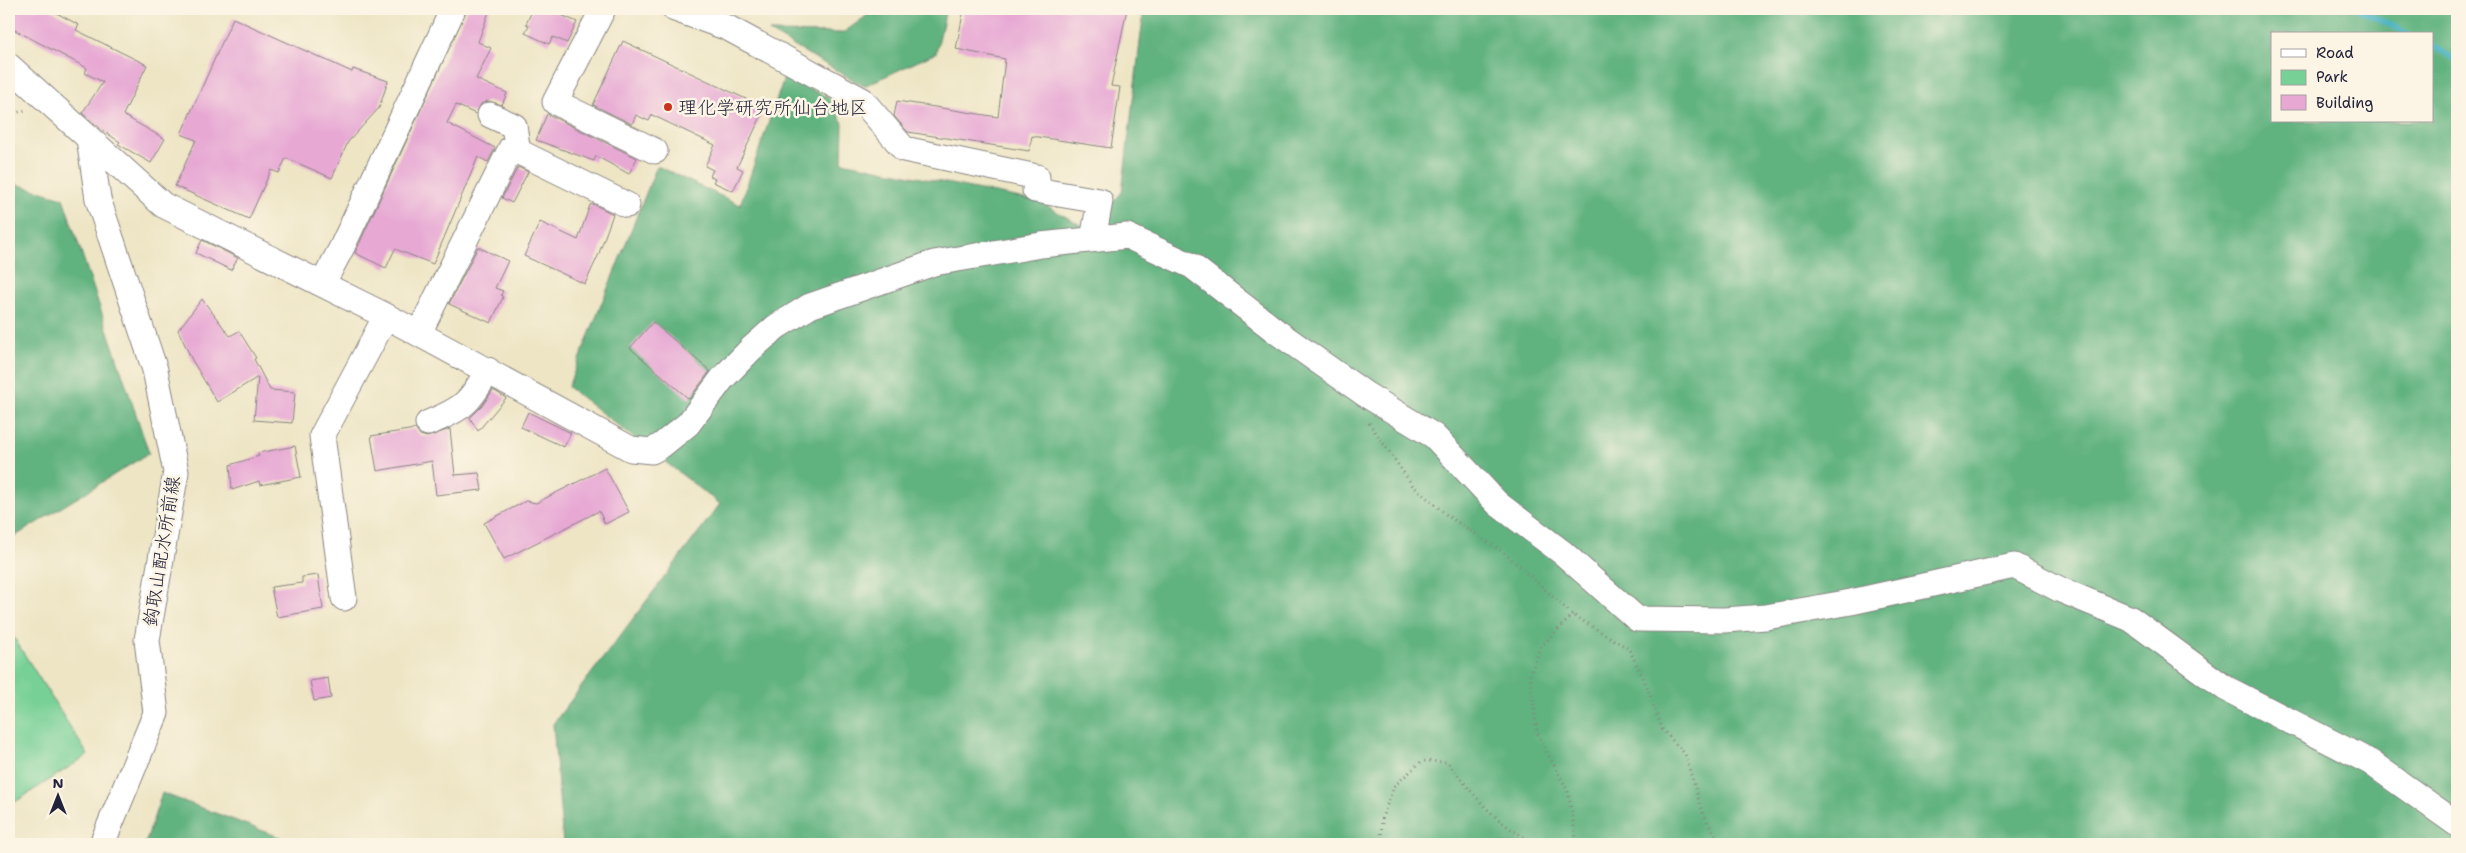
<svg xmlns="http://www.w3.org/2000/svg" width="2466" height="853" viewBox="0 0 2466 853" font-family="'Shantell Sans','Klee One',sans-serif">
	<style>
		.green { fill: #77d096; stroke: #4c7968 }
		.forest { fill: #61b27f; stroke: #426a5d; fill-rule: evenodd }
		.lines { fill: none; stroke-linecap: round; stroke-linejoin: round }
		.stream { stroke: #46b2c2; stroke-width: 5.5 }
		.building { fill: #e7a9d4 }
		.minor-casing { stroke: #888480; stroke-width: 27 }
		.path { stroke: #888480; stroke-width: 3; stroke-dasharray: 1 4; stroke-linecap: butt }
		.minor { stroke: #fff; stroke-width: 25 }
		.poi-dot { fill: #c8321e; stroke: #fcf5e5; stroke-width: 2 }
		.labels { text-anchor: middle; stroke-width: 5; stroke-linejoin: round; paint-order: stroke }
		.poi-label { font-size: 19px; fill: #22223b; stroke: #fcf5e5; text-anchor: start }
		.street-label { font-size: 19px; fill: #22223b; stroke: #fcf5e5 }
	</style>
	<rect width="100%" height="100%" fill="#fcf5e5"/>
	<filter id="ink" filterUnits="userSpaceOnUse"><feTurbulence type="fractalNoise" baseFrequency=".02" numOctaves="2"/><feDisplacementMap in="SourceGraphic" scale="10" xChannelSelector="R" yChannelSelector="G"/><feConvolveMatrix kernelMatrix="1 2 1 2 8 2 1 2 1" color-interpolation-filters="sRGB"/></filter>
	<filter id="wash" filterUnits="userSpaceOnUse"><feTurbulence type="fractalNoise" baseFrequency=".0096" numOctaves="4" result="noise"/><feDisplacementMap in="SourceGraphic" scale="20" xChannelSelector="R" yChannelSelector="G"/><feGaussianBlur stdDeviation="1.12" result="paint"/><feColorMatrix in="noise" values="0 0 0 0 0 0 0 0 0 0 0 0 0 0 0 0 0 1.4 0 .05"/><feComposite in="paint" operator="in"/></filter>
	<g filter="url(#wash)">
		<rect width="100%" height="100%" fill="#eee5c5"/>
		<path class="green" d="M9,630l79,125 -79,51z"/>
		<path class="forest" d="M876,9h70l-10,44 -72,33 -95,-54 74,1z
			M1144,9h1313v835h-1894l-10,-120 167,-220 -152,-117 89,-221 83,39 44,-127 44,19 15,26 -1,39 198,40 49,28 33,-38zM2272,34h160v87h-160z
			M9,182l54,16 86,255 -140,87z
			M162,793l136,51h-153z"/>
		<g class="lines">
			<path class="stream" d="M2357,9l52,25
				M2432,45l25,16"/>
		</g>
		<g id="blocks">
			<path class="building" d="M9,9h40l30,16 -3,5 71,35 -24,50 42,24 -14,24 -33,-19 2,-2 -18,-12 -20,-17 21,-31 -18,-9 2,-5 -74,-39 1,-2 -5,-3z
				M467,9h23l-12,33 13,6 -15,31 31,14 -5,12 -14,-4 -7,3 -5,10 -20,-9 -9,18 48,25 -7,14 -10,-5 -45,107 -38,-15 -9,19 -31,-15z
				M533,9h15l29,13 -10,21 -14,-6 -4,7 -24,-11 4,-8 -3,-1z
				M964,9h163l-16,77 9,1 -9,61 -79,-12 -3,15 -121,-19 -14,-16 3,-15 101,16 7,-58 -49,-10z
				M233,18l119,54 1,-3 35,12 -9,27 -31,34 -16,36 -46,-20 -7,15 -8,-3 -22,49 -74,-33 21,-46 -15,-6z
				M623,41l142,67 -28,59 6,3 -10,21 -20,-9 2,-3 -5,-3 3,-6 -8,-4 10,-21 -63,-30 -3,6 -13,-6 -4,9 -39,-19z
				M547,114l90,44 -8,16 -33,-18 -2,5 -58,-21z
				M518,167l10,5 -16,31 -10,-5z
				M593,204l20,10 -15,42 -13,28 -61,-28 16,-34 38,18 12,-35z
				M202,240l36,18 -7,12 -35,-17z
				M478,247l30,14 -13,27 8,3 -2,4 2,2 -12,26 -42,-19z
				M202,299l28,37 9,-5 17,27 -2,1 16,31 25,2 -3,31 -38,-3 4,-43 -41,25 -25,-42 -14,-30z
				M653,322l57,49 -21,28 -59,-51z
				M493,390l13,8 -28,33 -8,-13 12,-12z
				M528,412l43,21 -7,14 -43,-20z
				M415,429l5,6 7,2 23,-8 5,46 24,-2 3,17 -46,5 -4,-34 -55,10 -6,-35z
				M295,446l6,31 -41,8 -1,-4 -27,9 -2,-25 29,-9 -1,-3z
				M605,468l24,44 -24,12 -6,-13 -95,48 -20,-36 42,-22 10,2z
				M318,575l5,34 -46,8 -6,-30 31,-4v-6z
				M328,678l3,20 -17,3 -4,-20z"/>
		</g>
	</g>
	<g filter="url(#ink)">
		<use href="#blocks" fill-opacity="0" stroke="#888480" stroke-width="1"/>
		<g class="lines">
			<defs>
				<path id="minor" d="M603,9l-48,93 100,49
					M675,9l53,19 134,72 42,49 133,28 -2,13 65,11 -7,38
					M9,66l154,139 223,111 245,133 21,2 10,-6 26,-21 34,-45 29,-30 25,-22 34,-21 124,-43 107,-18 86,-9 65,30 85,66 88,62 69,42 64,68 65,49 74,66 87,1 42,-3 85,-15 163,-36 47,24 70,29 94,69 145,74 87,62
					M490,115l24,11 4,26
					M89,139l9,60 57,171 21,102 -29,168 9,73 -54,131
					M323,283l19,-36 111,-238
					M419,333l92,-185 116,57
					M428,423c35,-14 42,-20 60,-53
					M344,598l-22,-162 64,-120"/>
			</defs>
			<use href="#minor" class="minor-casing"/>
			<path class="path" d="M9,115l17,-5
				M1369,423l44,63 35,30 58,38 67,61 56,34 16,33 17,47 23,25 18,60 18,30
				M1381,844l1,-26 12,-32 28,-25 25,1c27,32 57,76 101,82
				M1570,844l6,-6 -8,-47 -31,-58 -7,-58 11,-29 32,-31"/>
			<use href="#minor" class="minor"/>
		</g>
	</g>
	<circle class="poi-dot" cx="668" cy="107" r="5"/>
	<g class="labels">
		<g class="poi-label">
			<text x="678" y="114">理化学研究所仙台地区</text>
		</g>
		<g class="street-label">
			<text transform="translate(161 551) rotate(-81)" y="7">鈎取山配水所前線</text>
		</g>
	</g>
	<rect width="2466" height="853" fill="none" stroke="#fcf5e5" stroke-width="30"/>
	<rect x="2271" y="32" width="162" height="90" fill="#fcf5e5" stroke="#a5a1a1"/>
	<rect x="2281" y="49" width="25" height="8" fill="#ffffff" stroke="#a5a1a1"/>
	<text x="2316" y="58" font-size="15" fill="#22223b">Road</text>
	<rect x="2281" y="70" width="25" height="15" fill="#77d096" stroke="#a5a1a1"/>
	<text x="2316" y="82" font-size="15" fill="#22223b">Park</text>
	<rect x="2281" y="95" width="25" height="15" fill="#e7a9d4" stroke="#a5a1a1"/>
	<text x="2316" y="108" font-size="15" fill="#22223b">Building</text>
	<g transform="translate(58 796)" stroke="#fcf5e5" stroke-width="4" paint-order="stroke">
	<path d="M0-4L9 19L0 12L-9 19Z" fill="#22223b"/>
	<text y="-8" font-size="14" font-weight="bold" text-anchor="middle" fill="#22223b">N</text>
	</g>
</svg>
